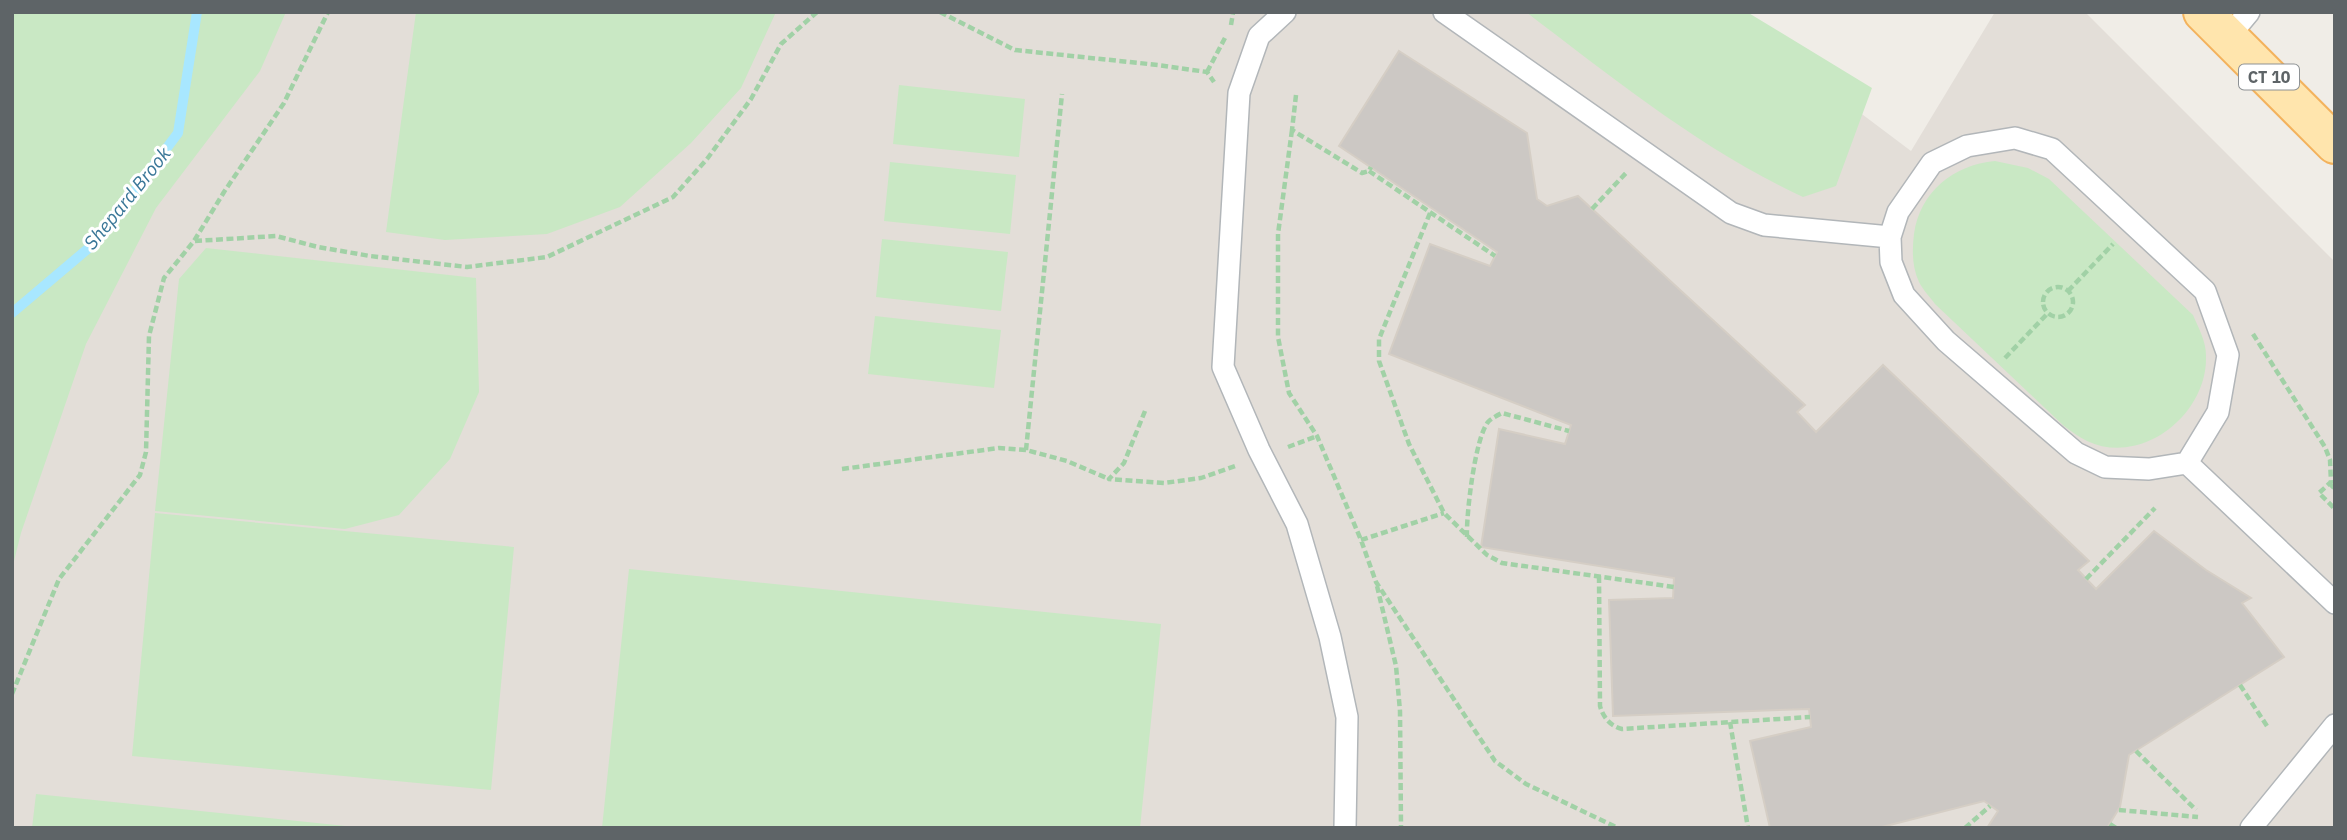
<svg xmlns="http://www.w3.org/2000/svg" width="2347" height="840" viewBox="0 0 2347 840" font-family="'IBM Plex Sans',sans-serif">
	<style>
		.education { fill: #e3ded8 }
		.green { fill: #c9e8c4 }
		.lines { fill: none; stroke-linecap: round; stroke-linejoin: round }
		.stream { stroke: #a8e7ff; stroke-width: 10 }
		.building { fill: #ccc8c4; stroke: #d5cec5; stroke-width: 2 }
		.lane-casing { stroke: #b2b6b9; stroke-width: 24 }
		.primary-casing { stroke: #f3b25d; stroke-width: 42 }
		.path { stroke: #a1d1a6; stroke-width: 4.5; stroke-dasharray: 7 3.5; stroke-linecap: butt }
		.lane { stroke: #fff; stroke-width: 21 }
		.primary { stroke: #ffe5ad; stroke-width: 38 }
		.labels { text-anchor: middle; stroke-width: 6; stroke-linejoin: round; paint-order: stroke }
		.shield { fill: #fff; stroke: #8e9295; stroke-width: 2 }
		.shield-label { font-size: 16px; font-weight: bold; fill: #5e6467 }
		.water-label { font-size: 19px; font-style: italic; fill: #3a7798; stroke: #fff }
	</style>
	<rect width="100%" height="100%" fill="#f0ede7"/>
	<path class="education" d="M265,12h1461l185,139 84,-139h90l250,250v566h-2323v-283l86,-237z"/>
	<path class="green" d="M12,12h274l-26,59 -104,137 -70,136 -65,189 -9,36z
		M416,12h360l-35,76 -50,55 -71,64 -73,27 -102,6 -59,-8z
		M1526,12h221l125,76 -36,98 -33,11c-101,-47 -189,-118 -277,-185z
		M899,85l126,14 -6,58 -126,-13z
		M1995,161l33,7 21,11 144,136c6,14 13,26 13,41 2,58 -64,111 -119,85 -8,-4 -16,-10 -23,-15l-129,-122c-5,-7 -12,-14 -16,-22 -7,-15 -7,-32 -5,-48 6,-42 39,-69 81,-73z
		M890,162l126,13 -6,59 -126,-13z
		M882,239l126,13 -7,59 -125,-14z
		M206,248l270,30 3,114 -29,67 -51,56 -54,14 -190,-18 24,-232z
		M875,316l126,14 -7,58 -126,-14z
		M155,513l359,34 -23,243 -359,-34z
		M629,569l532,55 -21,204h-538z
		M36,794l329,34h-333z"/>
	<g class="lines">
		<path class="stream" d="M12,313l85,-72 81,-108 19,-121"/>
	</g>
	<path class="building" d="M1399,51l128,82 10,66 10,7 31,-10 227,209 -8,7 19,20 67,-67 206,196 -11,9 18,19 58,-58 52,39 45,28 -9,5 42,54 -155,98 -9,52 -13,21h-120l11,-17 -14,-10 -106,27h-108l-20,-87 61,-14 -2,-18 -196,7 -4,-116 64,-2 1,-20 -193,-31 18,-118 66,15 6,-19 -182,-71 41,-110 60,22 7,-14 -158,-106z"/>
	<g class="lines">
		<defs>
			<path id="lane" d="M1285,12l-26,24 -20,57 -16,274 36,83 38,74 33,113 17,80 -2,111
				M1444,12l287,201 33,12 126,12
				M2229,36l20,-24
				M2015,138l37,11 153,142 23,64 -10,57 -31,51 -38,6 -44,-2 -29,-14 -130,-112 -42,-46 -13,-33 -1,-25 8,-25 34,-49 35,-17z
				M2187,463l148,140
				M2251,828l84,-103"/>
			<path id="primary" d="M2203,12l132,132"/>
		</defs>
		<use href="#lane" class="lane-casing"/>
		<use href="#primary" class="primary-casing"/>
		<path class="path" d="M940,12l75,38 143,15 49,7 7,10
			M1231,25l2,-12
			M1207,72l19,-36
			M1296,95l-4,35 70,43 7,-2 2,-4
			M1292,130l-14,104v103l11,56 28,43 44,104 15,42 119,179 31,23 92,44
			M1369,171l126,85
			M1592,209l34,-36
			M1430,213l-51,126v22l30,83 35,69 43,42 15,8 172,24
			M195,241l81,-5 42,11 52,9 97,11 80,-10 126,-60 34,-38 44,-60 30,-55 36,-32
			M2043 302a15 15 0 1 1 30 0a15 15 0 1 1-30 0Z
			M2068,291l45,-47
			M2253,334l72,113 5,13 1,22 -12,11 16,16
			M2005,358l43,-45
			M1145,411l-21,52 -15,16 55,4 37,-5 34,-12
			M1288,447l29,-11
			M1026,450l36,-356
			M842,469l157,-21 27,2 41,11 42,18
			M2329,483l6,6
			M1467,537c-1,-22 8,-99 21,-115 4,-4 10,-7 14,-9l67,18
			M1361,540l83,-27
			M1599,576l1,130c3,11 10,20 22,23l188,-12
			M2086,579l69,-71
			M1377,586l19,80 4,45 1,117
			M2240,685l27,41
			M12,694l47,-115 81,-104 6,-23 3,-116 15,-58 30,-37 30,-49 60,-89 44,-91
			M1730,722l18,106
			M2136,751l60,59
			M2119,810l79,7
			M2110,824l6,4
			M1965,828l25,-22"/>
		<use href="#lane" class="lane"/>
		<use href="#primary" class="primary"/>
	</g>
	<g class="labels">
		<rect class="shield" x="2239" y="64.5" width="60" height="25" rx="5"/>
		<g class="shield-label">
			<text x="2269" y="83">CT 10</text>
		</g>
		<g class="water-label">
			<text transform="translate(127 198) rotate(-51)" y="7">Shepard Brook</text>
		</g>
	</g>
	<rect width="2347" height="840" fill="none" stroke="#5e6467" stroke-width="28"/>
</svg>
